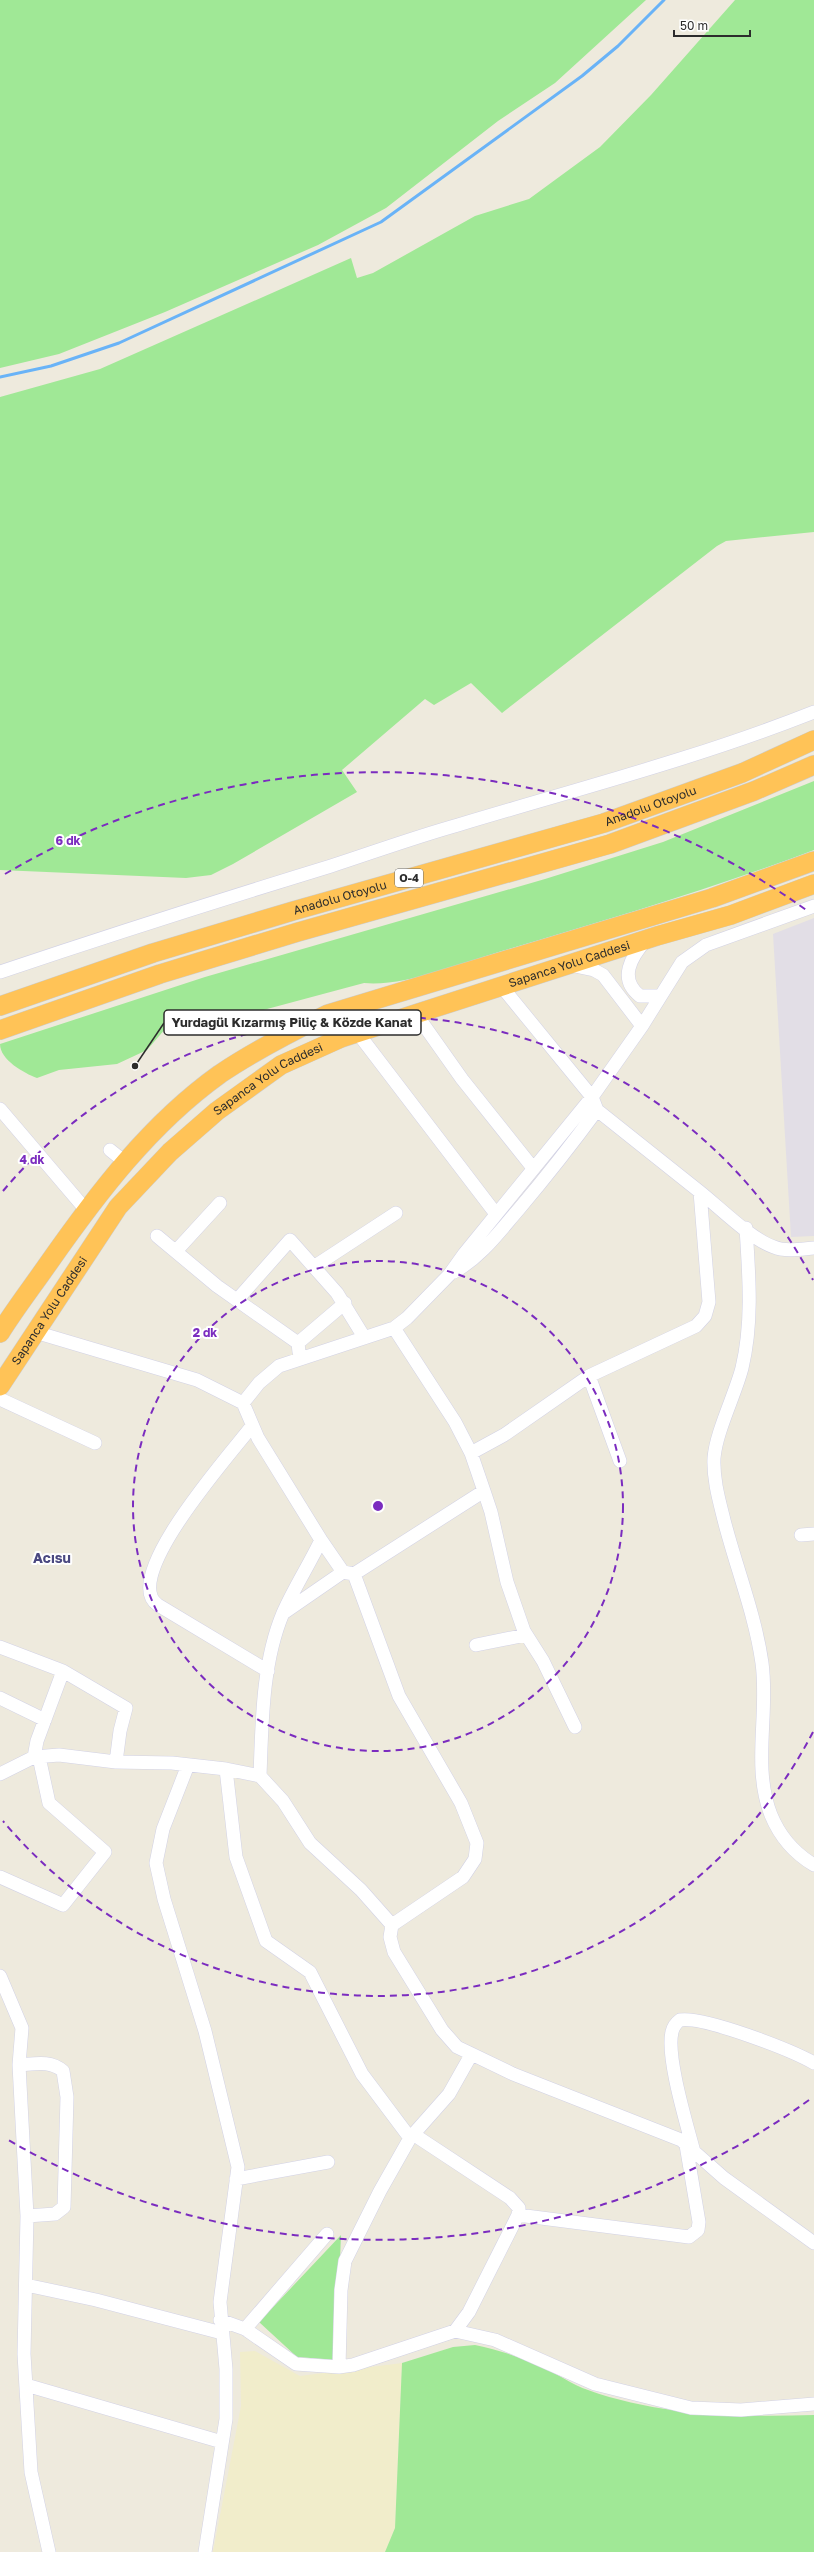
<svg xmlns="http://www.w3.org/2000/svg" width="814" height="2552" viewBox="0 0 814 2552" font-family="'Golos Text',sans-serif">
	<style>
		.industrial { fill: #e2dee6 }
		.education { fill: #f1edcb }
		.green { fill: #a0e896 }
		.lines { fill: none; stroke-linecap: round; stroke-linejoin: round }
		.stream { stroke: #69b3f7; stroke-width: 3 }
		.minor-casing { stroke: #d2d2e5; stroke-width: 14 }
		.highway-casing { stroke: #ccc; stroke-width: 20 }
		.minor { stroke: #fff; stroke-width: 13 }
		.highway { stroke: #ffc357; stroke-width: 19 }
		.ring { fill: none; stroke: #7b2cbf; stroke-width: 2; stroke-dasharray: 7 5 }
		.labels { text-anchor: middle; stroke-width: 4; stroke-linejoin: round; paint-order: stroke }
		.shield { fill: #fff; stroke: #6b6b6b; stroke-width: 1 }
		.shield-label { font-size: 11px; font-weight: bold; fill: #2c2c2c }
		.street-label { font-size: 12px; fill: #2c2c2c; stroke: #fff }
		.quarter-label { font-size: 14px; font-weight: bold; fill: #4a4880; stroke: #fff }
		.centre { fill: #7b2cbf; stroke: #fff; stroke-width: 2 }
		.ring-label { font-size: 12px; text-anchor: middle; font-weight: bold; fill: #7b2cbf; stroke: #fff; stroke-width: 4; stroke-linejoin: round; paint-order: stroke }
		.leader { fill: none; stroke: #2c2c2c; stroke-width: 1.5 }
		.callout-dot { fill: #2c2c2c; stroke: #fff; stroke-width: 1.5 }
		.callout { fill: #fff; stroke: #2c2c2c; stroke-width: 1.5 }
		.callout-label { font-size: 13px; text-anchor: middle; font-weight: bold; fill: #2c2c2c }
	</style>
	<rect width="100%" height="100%" fill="#eeeadd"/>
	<path class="industrial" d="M814,918v318l-23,1 -18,-303z"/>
	<path class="education" d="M255,2351l45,25 102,-13 -7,165 -10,24h-172l28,-146 -1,-54z"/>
	<path class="green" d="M0,0h646l-91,83 -57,38 -112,87 -68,37 -153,67 -106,42 -59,14z
		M735,0h79v532l-88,9 -9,5 -215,167 -31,-30 -37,22 -9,-6 -83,71 15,22 -124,72 -22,11 -25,3 -186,-8v-473l100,-28 251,-111 6,20 16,-5 102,-57 54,-17 71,-52 51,-52z
		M814,781v69c-103,39 -207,70 -312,101 -39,12 -98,36 -138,32l-157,42 -26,-8 -15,11 -19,22 -30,14 -58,6 -22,8c-13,-5 -37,-18 -37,-34l205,-67 340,-98 118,-37z
		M341,2235l-5,125 -39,-3 -38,-35z
		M475,2345c25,5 47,13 70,23 14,7 28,17 43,22 72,26 151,27 226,25v137h-429l10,-24 7,-165 51,-16z"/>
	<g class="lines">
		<path class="stream" d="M0,377l51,-11 68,-23 262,-121 201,-146 36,-30 46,-46"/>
		<defs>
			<path id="minor" d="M646,940c-15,17 -28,39 -6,56h20
				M570,965l24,5 9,5 39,51
				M0,972c110,-37 220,-72 331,-106 43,-14 84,-29 127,-41 119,-36 240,-67 356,-113
				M416,1014l46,65 71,89
				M357,1032l139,182
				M0,1109l86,101
				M110,1150l15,12
				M700,1192c19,15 52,48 74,55 12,5 27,2 40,1
				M746,1228c3,47 7,94 -4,140 -7,27 -26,64 -28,90 -1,21 5,42 10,62 12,47 31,94 38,143 7,50 -10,104 9,152 9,22 23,38 43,50
				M157,1236l60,50 81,57
				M176,1251l44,-48
				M315,1266l81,-53
				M454,1272c27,-15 45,-40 65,-63 27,-32 53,-65 78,-99
				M237,1300l53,-60 47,53 27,44
				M35,1332l162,48 46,23 15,35 63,102 22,32 11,2 45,122 62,107 16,40 -2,16 -12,18 -71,48 -2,12 4,15 48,78 15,17 56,27 168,66 43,38 90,65
				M299,1352l-1,-9 47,-40
				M589,1376l31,85
				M0,1399l95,44
				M243,1403l16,-20 20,-17 115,-38 13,-10 42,-43 15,-21 128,-157 50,-71 40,-64 24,-17 108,-39
				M252,1426c-19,25 -134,153 -94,179l110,66
				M471,1453l33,-18 85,-59 107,-50 9,-10 4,-14 -9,-110 -103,-82 -5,-13 -90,-110
				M484,1491l7,21 16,70 17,49 19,30 32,66
				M801,1535l13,-1
				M354,1574l130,-83 -13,-38 -16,-31 -61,-94
				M285,1612l58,-40
				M476,1645l50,-10
				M0,1647l63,24 -26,70 -3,16
				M63,1671l63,37 -6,23 -4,31
				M0,1698l45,22
				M188,1765l-25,64 -7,34 8,36 41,132 33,136 -18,135 6,67v50l-21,133
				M226,1769l10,88 30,84 44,31 52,102 48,64 -30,53 -35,70 -4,29 -2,77
				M0,1774l34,-17 25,-2 57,7 56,1 54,6 34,7c2,-53 2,-113 23,-163 11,-25 26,-48 38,-73
				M260,1776l23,25 27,42 51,47 31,35
				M0,1877l63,28 42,-53 -56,-49 -10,-46
				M0,1976l22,52 -3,37 8,151 -3,138 7,118 18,80
				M19,2065c16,-1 31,-5 44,6l4,26 -3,110 -9,7 -28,2
				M413,2134l97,64 9,10 -1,7 -49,97 -14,19
				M410,2138l39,-44 22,-39
				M694,2152c-7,-27 -28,-95 -22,-120 1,-5 4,-9 8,-12 24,-4 111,30 134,43
				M236,2179l92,-17
				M518,2215l171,22 9,-7 1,-8 -13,-77
				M26,2285l70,15 126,33
				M220,2320l25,9 51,35 43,3 14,-2 102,-34 40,9 100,44 96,24 50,2 73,-6
				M245,2329l82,-95
				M26,2385l196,57"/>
			<g id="highway">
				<path id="s1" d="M0,1006l153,-53 140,-42 311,-88 138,-50 72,-33"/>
				<path d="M0,1030l160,-56 138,-42 312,-88 144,-53 60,-26"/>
				<path d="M0,1333c15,-24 32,-46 48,-69 49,-70 102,-140 172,-190 34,-23 71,-42 108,-60l384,-116 102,-37"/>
				<path id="s2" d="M0,1386l118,-179 52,-55 47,-41 64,-46 60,-27 316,-102 74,-21 83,-31"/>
			</g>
		</defs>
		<use href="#minor" class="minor-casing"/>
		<use href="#highway" class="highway-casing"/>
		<use href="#minor" class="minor"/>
		<use href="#highway" class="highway"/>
	</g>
	<g class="ring">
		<circle cx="378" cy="1506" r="245"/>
		<path d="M813 1732A490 490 0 0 1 3 1821M3 1191A490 490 0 0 1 813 1280"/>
		<path d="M809 2100A734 734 0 0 1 5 2138M5 874A734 734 0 0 1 809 912"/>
	</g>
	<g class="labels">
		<rect class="shield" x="395" y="869" width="28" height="18" rx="3"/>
		<g class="shield-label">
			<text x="409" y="882">O-4</text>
		</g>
		<g class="street-label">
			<text dy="4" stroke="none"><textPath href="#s1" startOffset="681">Anadolu Otoyolu</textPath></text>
			<text dy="4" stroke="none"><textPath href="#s1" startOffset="357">Anadolu Otoyolu</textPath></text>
			<text dy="4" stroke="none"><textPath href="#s2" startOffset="737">Sapanca Yolu Caddesi</textPath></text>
			<text dy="4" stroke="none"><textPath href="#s2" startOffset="413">Sapanca Yolu Caddesi</textPath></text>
			<text dy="4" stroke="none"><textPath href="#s2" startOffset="90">Sapanca Yolu Caddesi</textPath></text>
		</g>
		<g class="quarter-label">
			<text x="52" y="1563">Acısu</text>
		</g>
	</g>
	<circle cx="378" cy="1506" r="6" class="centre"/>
	<g class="ring-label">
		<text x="68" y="845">6 dk</text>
		<text x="32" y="1164">4 dk</text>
		<text x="205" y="1337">2 dk</text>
	</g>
	<path class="leader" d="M135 1066L164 1023"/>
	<circle class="callout-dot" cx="135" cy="1066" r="4"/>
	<rect class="callout" x="164" y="1010" width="257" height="25" rx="4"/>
	<g class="callout-label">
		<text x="292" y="1027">Yurdagül Kızarmış Piliç &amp; Közde Kanat</text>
	</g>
	<path d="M674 30v6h76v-6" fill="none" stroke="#2c2c2c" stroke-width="2"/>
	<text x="680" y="30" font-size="12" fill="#2c2c2c" stroke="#ffffff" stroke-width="3" paint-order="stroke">50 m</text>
</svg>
